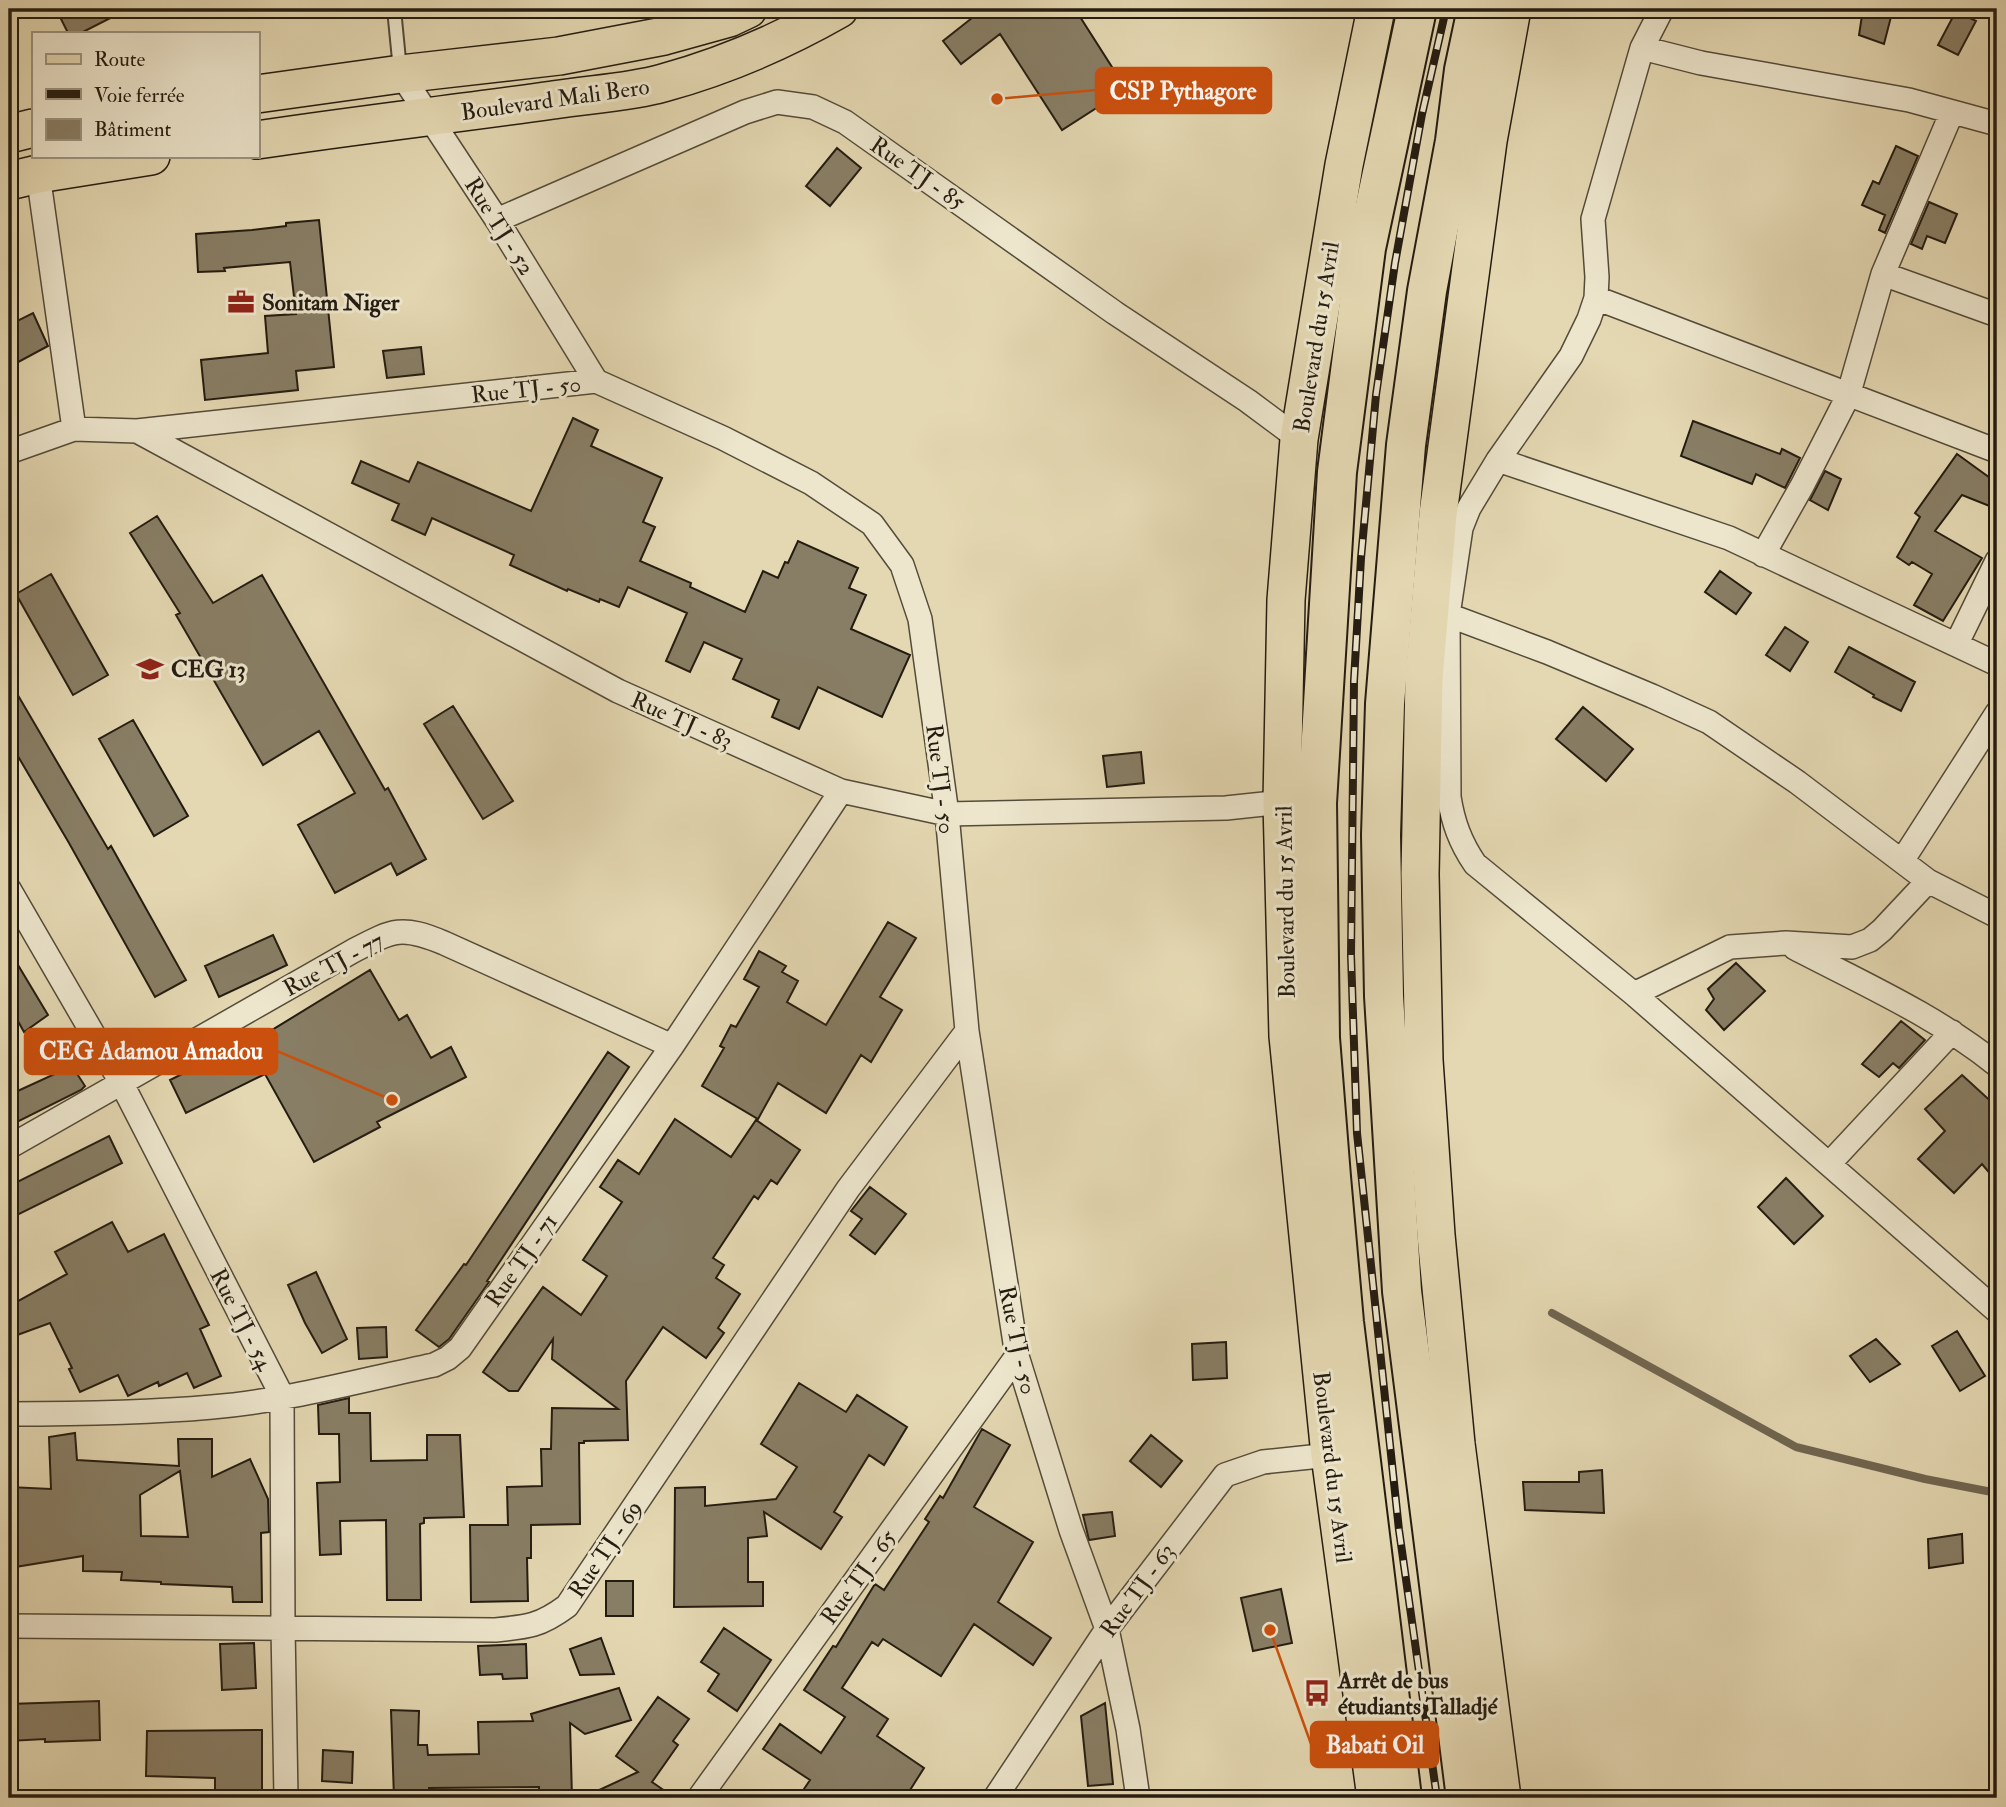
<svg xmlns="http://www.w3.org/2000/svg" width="2006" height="1807" viewBox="0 0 2006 1807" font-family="'IM FELL Double Pica',serif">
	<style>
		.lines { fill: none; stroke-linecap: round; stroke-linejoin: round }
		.stream { stroke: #706651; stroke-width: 8 }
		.building { fill: #887e65; stroke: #241c11; stroke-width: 2; fill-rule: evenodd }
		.service-casing { stroke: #544b39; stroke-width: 16 }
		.minor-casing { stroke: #544b39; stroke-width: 26 }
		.primary-casing { stroke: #241c11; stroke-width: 40 }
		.trunk-casing { stroke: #241c11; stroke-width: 42 }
		.service { stroke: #ede6cd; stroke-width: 12 }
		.minor { stroke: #ede6cd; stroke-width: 23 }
		.primary { stroke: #e4d8b2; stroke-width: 37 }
		.trunk { stroke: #e4d8b2; stroke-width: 38 }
		.rail-casing { stroke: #241c11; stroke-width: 8 }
		.rail { stroke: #ede6cd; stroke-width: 5; stroke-dasharray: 16; stroke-linecap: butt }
		.labels { text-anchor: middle; stroke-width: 6; stroke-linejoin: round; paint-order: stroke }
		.street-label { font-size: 23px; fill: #241c11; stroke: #ede6cd }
		.poi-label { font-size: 23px; font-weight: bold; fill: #241c11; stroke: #ede6cd; text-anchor: start }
		.leader { fill: none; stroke: #cb500d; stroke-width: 2.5 }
		.callout-dot { fill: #cb500d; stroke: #ede6cd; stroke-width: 2.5 }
		.callout { fill: #cb500d; stroke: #cb500d; stroke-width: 2.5 }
		.callout-label { font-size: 24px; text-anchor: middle; font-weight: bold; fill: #fff }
	</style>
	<rect width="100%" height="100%" fill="#e4d8b2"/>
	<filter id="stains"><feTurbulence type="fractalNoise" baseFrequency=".00286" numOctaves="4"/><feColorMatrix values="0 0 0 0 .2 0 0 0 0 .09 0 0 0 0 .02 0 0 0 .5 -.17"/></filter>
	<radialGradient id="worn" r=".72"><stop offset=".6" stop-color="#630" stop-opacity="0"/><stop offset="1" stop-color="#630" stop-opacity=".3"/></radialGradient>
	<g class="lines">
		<path class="stream" d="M1552,1313l244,134 129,32 72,14"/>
	</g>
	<path class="building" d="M56,9h72l-47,24h-13z
		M984,9h91l51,80 -64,41 -62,-96 -39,30 -18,-23 34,-27 3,3 7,-4z
		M1863,9h30l-9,35 -25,-9z
		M1956,11l20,10 -18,34 -20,-10z
		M1896,146l22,10 -33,77 -6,-3 6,-15 -23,-10 11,-24 6,3z
		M837,148l24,20 -31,38 -24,-20z
		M1929,202l28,12 -12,29 -18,-7 -5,13 -11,-5z
		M319,220l15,147 -38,4 2,19 -93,10 -4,-40 67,-7 -3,-37 31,-2 -6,-52 -66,6 1,3 -27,1 -2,-38 56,-4 34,-4v-3z
		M33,313l15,33 -39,21v-42z
		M421,347l3,27 -37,4 -4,-27z
		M573,418l25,12 -7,16 71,32 -19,44 12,5 -15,34 51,22 -1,4 55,25 18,-41 15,7 7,-16 3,1 10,-22 60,27 -9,20 17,7 -15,34 59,26 -28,62 -64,-30 -19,42 -27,-12 7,-17 -46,-21 9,-20 -38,-17 -14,30 -24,-11 21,-48 -59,-26 -9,20 -19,-8 -1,3 -31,-13 -1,2 -57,-26 4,-10 -82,-37 -7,17 -33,-15 7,-16 -47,-21 9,-22 48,21 9,-20 113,49z
		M1693,421l87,33 2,-5 18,9 -15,30 -29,-14 -4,10 -71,-28z
		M1957,454l40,29v26l-35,-14 -27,36 47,27 -39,63 -29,-16 18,-31 -20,-12 -3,3 -12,-8 23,-40 -5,-4z
		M1825,471l16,8 -13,31 -18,-10z
		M157,516l56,87 49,-28 123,215 3,-2 38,71 -29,16 -6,-12 -56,30 -37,-68 57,-32 -36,-62 -56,34 -87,-150 4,-2 -50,-80z
		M1720,571l31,22 -15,21 -31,-22z
		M51,574l57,101 -35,20 -57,-101z
		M1785,627l23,15 -18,29 -24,-16z
		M1849,647l66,35 -14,29 -28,-14 1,-2 -39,-23z
		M9,680l99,169 3,-3 75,134 -31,17 -86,-154 -60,-102z
		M453,706l60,95 -30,18 -59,-95z
		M1583,707l50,42 -27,32 -50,-42z
		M133,720l55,96 -34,20 -55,-97z
		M1141,752l3,31 -37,4 -4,-31z
		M888,922l28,16 -36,59 22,13 -31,52 -10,-7 -35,58 -48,-30 -20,36 -56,-33 22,-38 -4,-2 11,-21 5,2 23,-40 -15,-8 15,-28 27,15 -4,6 16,9 -11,21 39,23z
		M273,935l14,30 -68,32 -14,-31z
		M9,950l39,65 -24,17 -15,-27z
		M1736,963l29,28 -41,39 -18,-20 8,-11 -6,-10z
		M370,970l29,50 8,-5 24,43 20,-11 15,30 -89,45 3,5 -66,35 -49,-88 -79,39 -16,-33 64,-32 2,4z
		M1901,1021l24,19 -26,28 -6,-5 -14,14 -17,-13z
		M608,1052l21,15 -142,214 2,1 -40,57 -10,8 -23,-17 48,-66 2,1z
		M72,1066l13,20 -4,4 -72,36v-31z
		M1962,1075l35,32v75l-15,-18 -28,29 -36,-34 27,-28 -20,-22z
		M675,1119l56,38 25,-37 44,30 -23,34 -6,-4 -13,19 -4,-3 -41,62 11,7 -8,13 24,16 -22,34 6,5 -18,25 -43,-31 -37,54 2,59 -44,1v2h-5l1,81 -49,1v33h-4l1,43 -57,1 -1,-77h38l-1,-38 35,-1 -1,-37h10l1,-41 66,1 -66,-50 1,-20 -35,52h-9l-26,-19 60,-85 38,28 26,-39 -24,-16 39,-58 -22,-15 18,-27 21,14z
		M109,1136l13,27 -113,56v-33z
		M1786,1178l37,38 -29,28 -36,-37z
		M870,1187l36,27 -31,40 -25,-19 12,-16 -11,-8z
		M112,1222l16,30 36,-18 45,91 -9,4 21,47 -27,12 -7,-15 -28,13 -1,-4 -30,14 -10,-21 -38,17 -11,-23 3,-1 -22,-45 -41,15v-32l58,-32 -12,-22z
		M316,1272l31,67 -25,14 -17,-30 -17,-38z
		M386,1327l1,30 -28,2 -2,-31z
		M1957,1331l28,45 -25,15 -28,-45z
		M1876,1339l24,25 -30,18 -20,-26z
		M1226,1342l1,36 -34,2 -1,-36z
		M799,1383l47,29 11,-17 50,32 -23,38 -15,-10 -35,57 8,5 -21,32 -57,-37 3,24 -19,2v44h15v24l-89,1 1,-119 30,-1v19l71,-7 21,-32 -36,-23z
		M349,1398v15h21l1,48 56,-1v-25h33l4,82 -40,1v5l-4,1 1,76h-34l-1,-80 -46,1 1,33 -21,1 -3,-72 23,-1 -1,-48h-20l-1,-29z
		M982,1429l28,16 -36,62 59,35 -35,60 53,36 -18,27 -59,-41 -33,52 -58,-37 -5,7 -6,-4 -30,46 46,31 -11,17 47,32 -19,30h-107l12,-18 -47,-31 17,-25 41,29 24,-36 -41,-27 29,-44 3,1 39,-63 9,6 45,-68 -4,-3 15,-23 3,2z
		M75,1433l2,27 102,6 -1,-27h34v38l38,-18 18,40 1,33 -8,1 1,69h-29l-1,-15 -71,-3v-2l-40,-2 1,-8 -39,-1v-15l-74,12v-81l42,2 -2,-52zM180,1471l8,66 -47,-1 -1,-41z
		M1151,1435l31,26 -21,26 -31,-26z
		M1602,1470l2,43 -79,-3 -2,-28h56v-10z
		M1112,1512l3,24 -26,4 -6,-25z
		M1962,1534l1,29 -34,5 -1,-29z
		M606,1581h27v35h-27z
		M1281,1589l11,54 -39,8 -12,-53z
		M724,1628l47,32 -34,51 -29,-20 11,-17 -18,-12z
		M601,1638l13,36 -34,1 -10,-26z
		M254,1643l2,45 -34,2 -2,-46z
		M526,1644l1,34 -24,1 -1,-5 -22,1 -2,-29z
		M619,1688l12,32 -46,14 -15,-11 2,75h-26v-5h-7v-6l-110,1v10h-35l-3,-88 28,1 -1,34h9l1,10 51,-1 -1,-32 55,-1 -2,-7z
		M658,1697l31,22 -16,22 5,4 -26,37 23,16h-93l56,-26 -22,-16z
		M99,1701l1,39 -55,2v-3l-36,2v-37z
		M1105,1703l8,81 -25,2 -7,-70z
		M262,1730v68h-47v-20l-69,-2 1,-45z
		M323,1750l30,2 -1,31 -30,-2z"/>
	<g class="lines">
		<defs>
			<path id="service" d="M394,9l6,61"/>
			<path id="minor" d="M1662,9l-20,39 -49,171 4,58 -1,21 -7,21 -18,37 -73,104 -29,48 -8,20 -13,87 1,182c4,25 11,45 26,67l159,130 363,317
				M1642,48l59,15 208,37 88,24
				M401,74l96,146 99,161
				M38,174l36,255
				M497,220l248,-108 32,-10 36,5 32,15 270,191 133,88 51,38
				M1883,274l114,41
				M1596,298l401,153
				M137,431l481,260 223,100 106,23 279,-6 56,-6
				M9,452l65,-23 63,2 459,-50 127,57 88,45 61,41 30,41 18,54 27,195 20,217 50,325 54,174 36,99 21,100 10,69
				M1498,460l231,78 268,126
				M1763,555l39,-69 46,-90 35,-122 69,-162
				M1448,615l99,37 105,44 57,26 88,60 131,99 69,35
				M1957,643l40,-82
				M1902,861l95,-148
				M9,889l113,195 160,312 1,231 3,171
				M1795,948c69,36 141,68 202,117
				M1634,994l96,-47 56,-4 66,4 18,-7 12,-10 46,-49
				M9,1147l344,-196c40,-21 48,-26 91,-8l228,103
				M1829,1164l123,-132
				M9,1414c68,0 136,-1 203,-7 75,-6 149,-27 222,-42l14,-7 12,-10 212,-302 169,-255
				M9,1626l486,4c33,-3 45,-4 72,-24l281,-417 119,-158
				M699,1798l318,-442
				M995,1798l112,-169 118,-154 38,-13 67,-7"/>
			<path id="primary" d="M257,94l144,-20 158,-18 105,-20 65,-18 19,-9
				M9,134l24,-6
				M257,140c99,-15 197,-26 296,-40 36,-6 75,-7 110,-17 62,-17 120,-42 176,-74
				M9,181l29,-7 113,-18
				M1376,1798l-46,-343 -42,-419 -6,-234 4,-202 13,-161 45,-274 32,-156
				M1502,1798l-46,-354 -20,-209 -12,-175 -4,-186 4,-196 14,-164 50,-373 24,-132"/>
			<path id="trunk" d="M1402,1798l-58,-476 -13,-145 -11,-139 -3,-235 20,-331 29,-224 51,-239
				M1466,1798l-64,-507 -18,-295 -3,-161 4,-131 21,-259 21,-154 28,-150 9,-71 13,-61"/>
		</defs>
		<use href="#service" class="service-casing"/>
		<use href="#minor" class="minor-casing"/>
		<use href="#primary" class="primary-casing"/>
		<use href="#trunk" class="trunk-casing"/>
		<use href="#service" class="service"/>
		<use href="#minor" class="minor"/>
		<use href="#primary" class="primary"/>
		<use href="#trunk" class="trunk"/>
		<defs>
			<path id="rail" d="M1437,1798l-38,-268 -42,-397 -6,-178 3,-274 7,-123 15,-163 19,-132 27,-149 24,-105"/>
		</defs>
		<use href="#rail" class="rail-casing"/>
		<use href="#rail" class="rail"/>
	</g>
	<defs>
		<symbol id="office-bare" viewBox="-9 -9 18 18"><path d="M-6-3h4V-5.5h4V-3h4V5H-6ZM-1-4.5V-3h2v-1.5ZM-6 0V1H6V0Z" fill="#8f2418" stroke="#ede6cd" stroke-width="2.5" paint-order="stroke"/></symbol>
		<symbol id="school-bare" viewBox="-9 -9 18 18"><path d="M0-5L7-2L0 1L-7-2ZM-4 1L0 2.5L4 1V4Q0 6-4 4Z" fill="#8f2418" stroke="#ede6cd" stroke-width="2.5" paint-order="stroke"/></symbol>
		<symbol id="bus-bare" viewBox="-9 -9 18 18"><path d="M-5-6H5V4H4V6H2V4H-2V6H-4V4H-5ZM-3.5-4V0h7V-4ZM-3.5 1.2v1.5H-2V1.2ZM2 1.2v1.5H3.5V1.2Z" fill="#8f2418" stroke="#ede6cd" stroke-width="2.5" paint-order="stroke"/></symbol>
	</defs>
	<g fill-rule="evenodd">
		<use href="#office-bare" x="222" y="283" width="38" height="38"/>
		<use href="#school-bare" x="131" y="650" width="38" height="38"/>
		<use href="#bus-bare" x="1298" y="1674" width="38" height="38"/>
	</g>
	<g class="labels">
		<g class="street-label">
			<text transform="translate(555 99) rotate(-8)" y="8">Boulevard Mali Bero</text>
			<text transform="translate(918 173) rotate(35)" y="8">Rue TJ - 85</text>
			<text transform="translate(500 226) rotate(58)" y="8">Rue TJ - 52</text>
			<text transform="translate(1316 337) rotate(-81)" y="8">Boulevard du 15 Avril</text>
			<text transform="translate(526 389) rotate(-6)" y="8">Rue TJ - 50</text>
			<text transform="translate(682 720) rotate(24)" y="8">Rue TJ - 83</text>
			<text transform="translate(941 779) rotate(83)" y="8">Rue TJ - 50</text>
			<text transform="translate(1285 902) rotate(-91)" y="8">Boulevard du 15 Avril</text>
			<text transform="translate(333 964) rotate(-28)" y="8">Rue TJ - 77</text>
			<text transform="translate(521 1260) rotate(-55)" y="8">Rue TJ - 71</text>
			<text transform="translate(242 1319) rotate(63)" y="8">Rue TJ - 54</text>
			<text transform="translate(1018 1340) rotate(78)" y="8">Rue TJ - 50</text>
			<text transform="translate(1333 1467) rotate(83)" y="8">Boulevard du 15 Avril</text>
			<text transform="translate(605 1549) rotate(-56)" y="8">Rue TJ - 69</text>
			<text transform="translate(858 1577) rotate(-54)" y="8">Rue TJ - 65</text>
			<text transform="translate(1137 1590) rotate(-54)" y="8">Rue TJ - 63</text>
		</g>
		<g class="poi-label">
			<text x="262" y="310">Sonitam Niger</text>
			<text x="171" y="677">CEG 13</text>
			<text x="1338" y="1688">Arrêt de bus<tspan x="1338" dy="26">étudiants Talladjé</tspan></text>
		</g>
	</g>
	<path class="leader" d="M997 99L1096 90M392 1100L277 1051M1270 1630L1311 1744"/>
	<g class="callout-dot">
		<circle cx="997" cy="99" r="7"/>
		<circle cx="392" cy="1100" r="7"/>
		<circle cx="1270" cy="1630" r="7"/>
	</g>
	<g class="callout">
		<rect x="1096" y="68" width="175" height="45" rx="7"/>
		<rect x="25" y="1029" width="252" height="45" rx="7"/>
		<rect x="1311" y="1722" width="127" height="45" rx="7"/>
	</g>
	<g class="callout-label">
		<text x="1183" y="99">CSP Pythagore</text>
		<text x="151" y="1059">CEG Adamou Amadou</text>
		<text x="1375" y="1753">Babati Oil</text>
	</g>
	<rect width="2006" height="1807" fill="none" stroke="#e4d8b2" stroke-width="35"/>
	<rect x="10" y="10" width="1985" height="1786" fill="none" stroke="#241c11" stroke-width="3.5"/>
	<rect x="18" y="18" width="1971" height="1772" fill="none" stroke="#241c11" stroke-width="2"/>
	<rect x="32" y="32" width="228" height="126" fill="#ede6cd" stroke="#9d9582" stroke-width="2"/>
	<rect x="46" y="54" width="35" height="10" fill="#e4d8b2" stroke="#9d9582" stroke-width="2"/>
	<text x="94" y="66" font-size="21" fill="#241c11">Route</text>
	<rect x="46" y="89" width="35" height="10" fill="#241c11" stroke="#9d9582" stroke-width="2"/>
	<text x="94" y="102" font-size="21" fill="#241c11">Voie ferrée</text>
	<rect x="46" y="119" width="35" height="21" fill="#887e65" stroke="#9d9582" stroke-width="2"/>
	<text x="94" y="136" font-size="21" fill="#241c11">Bâtiment</text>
	<rect width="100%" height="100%" filter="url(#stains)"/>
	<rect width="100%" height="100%" fill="url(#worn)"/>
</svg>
